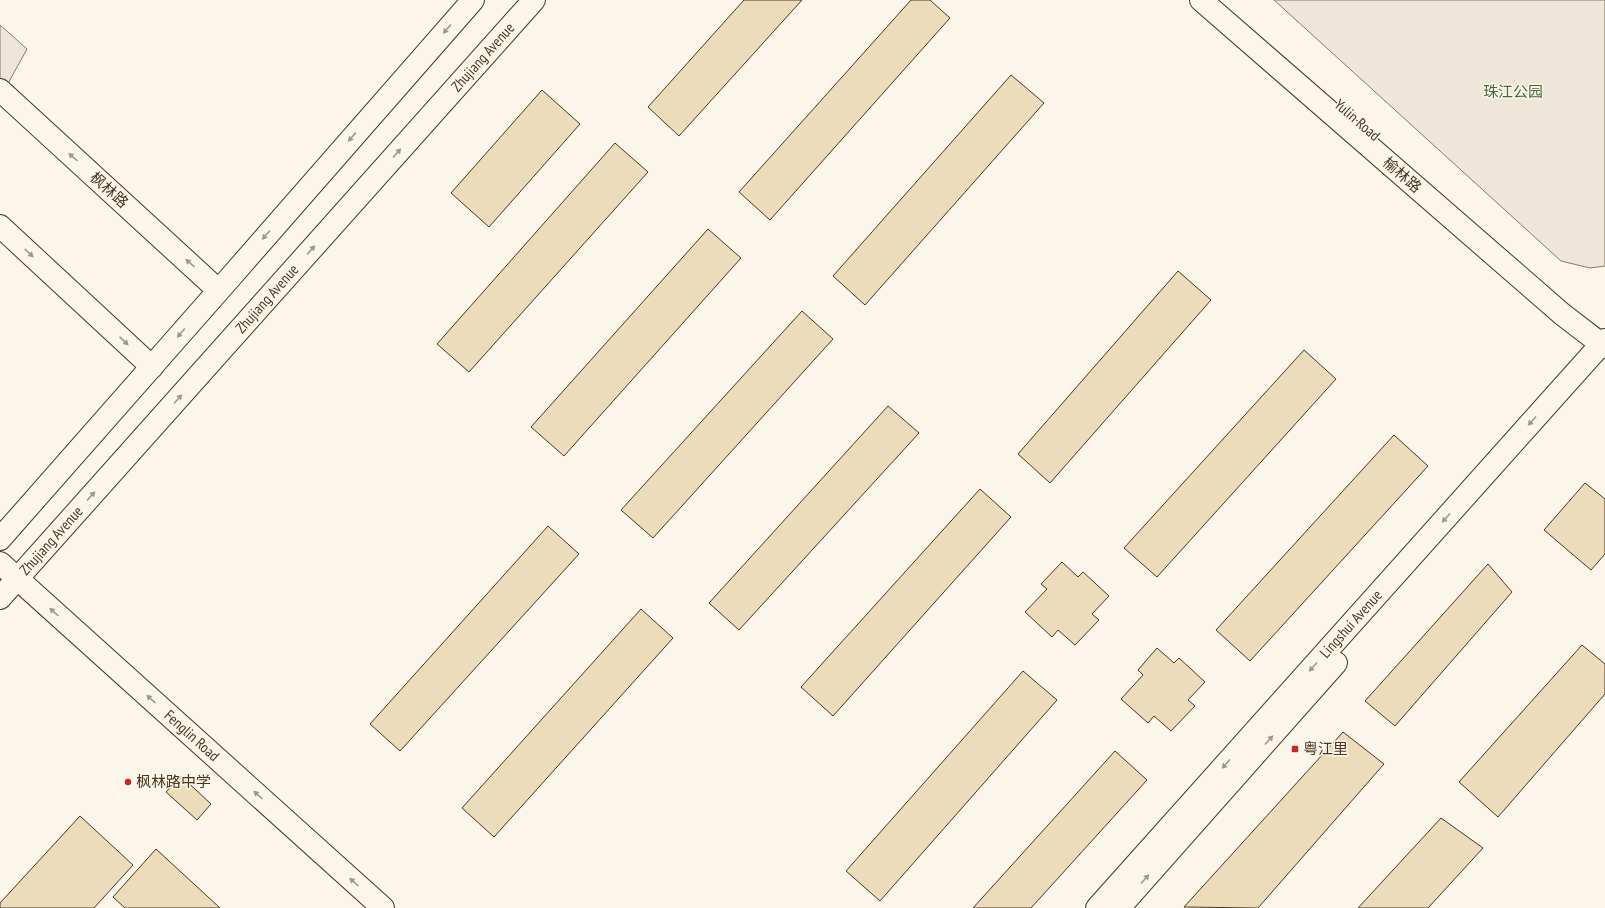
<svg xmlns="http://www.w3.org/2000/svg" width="1605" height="908" viewBox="0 0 1605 908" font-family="'PT Sans Narrow','Noto Sans SC',sans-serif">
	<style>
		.green { fill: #ede6d9; stroke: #887966 }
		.building { fill: #ecdcbc; stroke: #4a3520 }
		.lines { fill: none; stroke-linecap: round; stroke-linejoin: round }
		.minor-casing { stroke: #4a3520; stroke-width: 24 }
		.major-casing { stroke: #4a3520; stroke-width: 24 }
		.minor { stroke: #fbf6e9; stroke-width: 22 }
		.major { stroke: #fbf6e9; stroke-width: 22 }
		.oneway { fill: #a29684 }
		.poi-dot { fill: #c62828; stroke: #fbf6e9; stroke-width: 1.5 }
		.labels { text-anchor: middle; stroke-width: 3; stroke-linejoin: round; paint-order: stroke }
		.street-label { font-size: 15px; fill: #4a3520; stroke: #fbf6e9 }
		.park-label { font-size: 15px; fill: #436837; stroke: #fbf6e9 }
		.poi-label { font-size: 15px; fill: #4a3520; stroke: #fbf6e9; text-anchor: start }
	</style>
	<rect width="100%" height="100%" fill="#fbf6e9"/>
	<path class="green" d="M1274,0h331v266l-15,2 -29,-7z
		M0,25l27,24 -27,49z"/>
	<path class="building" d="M744,0h58l-123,136 -31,-29z
		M911,0h19l20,18 -180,202 -31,-28z
		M1011,75l33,28 -179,202 -32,-29z
		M542,90l38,34 -91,103 -38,-34z
		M615,143l33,29 -179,200 -32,-28z
		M708,229l33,29 -177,198 -33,-29z
		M1178,271l33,29 -161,183 -32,-29z
		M802,311l31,28 -180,199 -32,-28z
		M1304,350l32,29 -179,198 -33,-29z
		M888,406l31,27 -180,197 -30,-27z
		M1394,435l34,31 -178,195 -34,-31z
		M1585,483l20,16v55l-14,16 -47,-40z
		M980,489l31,28 -178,199 -32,-29z
		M548,526l31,28 -179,197 -30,-27z
		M1062,562l16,15 5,-5 26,24 -17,18 7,6 -24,25 -17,-15 -6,7 -27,-25 22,-23 -6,-5z
		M1488,564l24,28 -117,134 -30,-25z
		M641,609l32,29 -179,199 -32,-29z
		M1582,645l23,19v30l-107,123 -39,-35z
		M1157,648l17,15 5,-5 26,24 -17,18 7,6 -24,25 -17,-15 -6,7 -27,-24 22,-24 -5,-5z
		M1023,671l34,29 -177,201 -34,-30z
		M1343,732l41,32 -126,144 -74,-1z
		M1115,751l32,29 -116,128h-58z
		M181,776l30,28 -14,16 -31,-28z
		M80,816l53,49 -39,43h-94v-5z
		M1441,818l42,30 -55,60h-70z
		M156,849l64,59h-95l-12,-11z"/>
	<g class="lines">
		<defs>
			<g id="minor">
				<path d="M1201,0l361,314 43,33"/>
				<path d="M0,90l218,200"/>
				<path d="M0,226l152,141"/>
				<path id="s1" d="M0,563l383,345"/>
				<path id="s2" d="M1097,908l508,-568"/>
				<path d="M1119,908l217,-245"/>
			</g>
			<g id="major">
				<path d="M0,539c159,-179 315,-359 473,-539"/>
				<path id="s3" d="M0,598l534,-598"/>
			</g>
		</defs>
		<use href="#minor" class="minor-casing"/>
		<use href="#major" class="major-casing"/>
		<use href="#minor" class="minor"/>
		<use href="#major" class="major"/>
	</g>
	<defs><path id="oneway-solid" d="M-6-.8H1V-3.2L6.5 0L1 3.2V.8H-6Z"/></defs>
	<g class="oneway">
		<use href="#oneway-solid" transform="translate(447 29) rotate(131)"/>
		<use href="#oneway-solid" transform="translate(352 137) rotate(131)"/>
		<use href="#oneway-solid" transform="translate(397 153) rotate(-48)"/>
		<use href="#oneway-solid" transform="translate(73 157) rotate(-138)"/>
		<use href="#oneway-solid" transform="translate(266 235) rotate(131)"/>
		<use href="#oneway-solid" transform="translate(311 250) rotate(-48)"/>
		<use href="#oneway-solid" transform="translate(29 253) rotate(43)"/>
		<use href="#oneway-solid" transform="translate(190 263) rotate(-138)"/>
		<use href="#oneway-solid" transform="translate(181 333) rotate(130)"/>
		<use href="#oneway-solid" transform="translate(124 341) rotate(43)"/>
		<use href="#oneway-solid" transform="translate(178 399) rotate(-48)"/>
		<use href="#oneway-solid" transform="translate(1532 421) rotate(132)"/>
		<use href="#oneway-solid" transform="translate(91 496) rotate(-48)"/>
		<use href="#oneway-solid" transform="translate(1446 518) rotate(132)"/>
		<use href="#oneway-solid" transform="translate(54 612) rotate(-138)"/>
		<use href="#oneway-solid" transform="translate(1313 667) rotate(132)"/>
		<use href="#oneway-solid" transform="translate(151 699) rotate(-138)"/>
		<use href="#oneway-solid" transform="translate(1269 740) rotate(-48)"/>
		<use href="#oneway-solid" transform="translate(1226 764) rotate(132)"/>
		<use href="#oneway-solid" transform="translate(258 795) rotate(-138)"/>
		<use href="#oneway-solid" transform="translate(1145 879) rotate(-48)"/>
		<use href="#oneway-solid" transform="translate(354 882) rotate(-138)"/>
	</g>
	<g class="poi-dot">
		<rect x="1291" y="745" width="8" height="8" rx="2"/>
		<circle cx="128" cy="782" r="4"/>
	</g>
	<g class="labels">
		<g class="street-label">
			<text dy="5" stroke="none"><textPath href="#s3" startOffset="725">Zhujiang Avenue</textPath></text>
			<text transform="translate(1357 120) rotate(41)" y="5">Yulin Road</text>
			<text transform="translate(1402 175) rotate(41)" y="5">榆林路</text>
			<text transform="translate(109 190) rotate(42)" y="5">枫林路</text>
			<text dy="5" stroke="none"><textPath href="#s3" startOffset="401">Zhujiang Avenue</textPath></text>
			<text dy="5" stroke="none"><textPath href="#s3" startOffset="77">Zhujiang Avenue</textPath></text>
			<text dy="5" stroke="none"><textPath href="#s2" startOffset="381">Lingshui Avenue</textPath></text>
			<text dy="5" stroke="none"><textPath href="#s1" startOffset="258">Fenglin Road</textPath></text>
		</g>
		<g class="park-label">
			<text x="1513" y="97">珠江公园</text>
		</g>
		<g class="poi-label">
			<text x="1303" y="754">粤江里</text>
			<text x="136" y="787">枫林路中学</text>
		</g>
	</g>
</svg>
